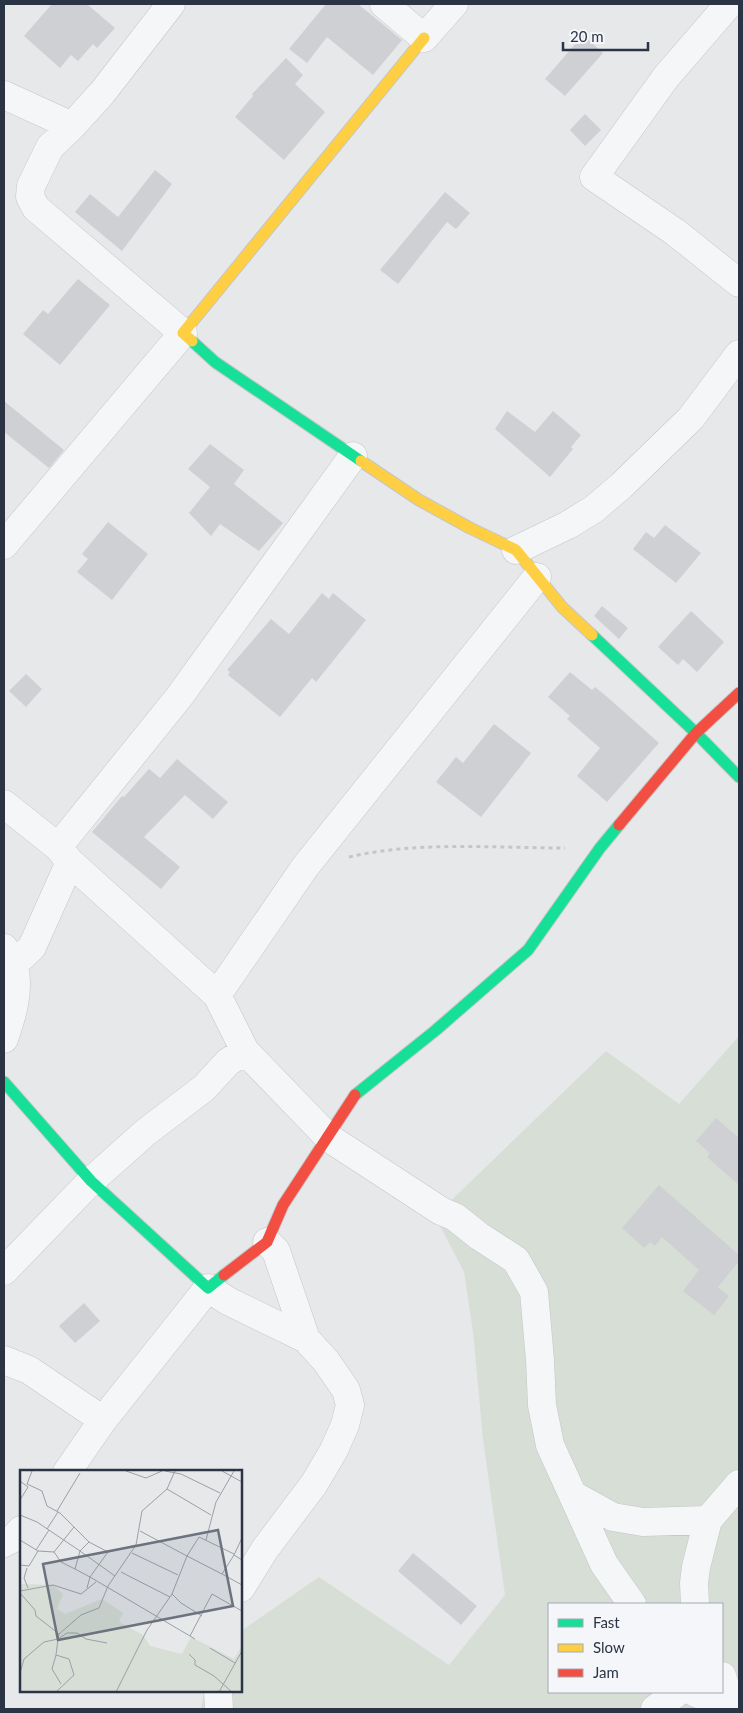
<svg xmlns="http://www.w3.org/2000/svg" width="743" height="1713" viewBox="0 0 743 1713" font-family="Lato,sans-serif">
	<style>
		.green { fill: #d6ded6; fill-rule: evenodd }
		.building { fill: #ced0d3 }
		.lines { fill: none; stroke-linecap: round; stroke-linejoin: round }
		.street-casing { stroke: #c4c6c8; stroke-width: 29 }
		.fast-casing { stroke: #c4c6c8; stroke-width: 13 }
		.slow-casing { stroke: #c4c6c8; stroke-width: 13 }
		.jam-casing { stroke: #c4c6c8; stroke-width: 13 }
		.path { stroke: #c5c6ca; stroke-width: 3; stroke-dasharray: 4 4; stroke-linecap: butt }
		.street { stroke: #f5f6f7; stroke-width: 28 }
		.fast { stroke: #16e098; stroke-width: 11 }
		.slow { stroke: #ffcf43; stroke-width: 11 }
		.jam { stroke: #f24e42; stroke-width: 11 }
		.inset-road { fill: none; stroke: #9ba0a8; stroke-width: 1 }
		.view { fill: #6c737f; fill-opacity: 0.15; stroke: #6c737f; stroke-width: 2.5 }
		.inset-edge { fill: none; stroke: #2b3445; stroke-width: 2.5 }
	</style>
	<rect width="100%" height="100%" fill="#e6e8ea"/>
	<path class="green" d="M739,1036v673h-538l3,-17h37v-61l78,-54 130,88 56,-70 -22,-156 -10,-108 -9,-59 -29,-56 171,-165 73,53zM549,1604h173v88h-173z"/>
	<path class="building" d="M52,4h35l28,24 -18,20 -4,-4 -15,17 -7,-6 -11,13 -36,-32z
		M326,4h32l44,36 -29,35 -46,-38 -20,26 -18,-14z
		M583,35l20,18 -38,43 -20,-17z
		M286,58l17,17 -8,9 30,28 -41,48 -49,-43 18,-21 -1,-2z
		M585,114l16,16 -16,16 -15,-16z
		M155,170l17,14 -50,67 -47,-39 15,-18 28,23z
		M445,192l25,21 -14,16 -9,-7 -49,62 -18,-14z
		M78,279l32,26 -50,60 -37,-31 20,-24 5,4z
		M4,401l60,49 -15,18 -45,-36z
		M507,411l28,21 18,-21 28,24 -10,12 2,2 -23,28 -55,-48z
		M210,444l34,26 -10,14 49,39 -24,28 -39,-27 -9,12 -22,-23 21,-26 -22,-18z
		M108,522l40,32 -36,46 -35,-28 11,-13 -6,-5z
		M665,525l36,28 -25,30 -43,-34 13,-17 8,6z
		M322,593l7,6 4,-6 33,27 -50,62 -4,-4 -32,39 -52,-42 2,-3 -3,-2 44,-51 18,15z
		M602,606l26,22 -9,11 -25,-23z
		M691,611l33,31 -27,30 -14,-13 -5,6 -20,-18z
		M570,672l22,18 3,-3 10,8 54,48 -52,59 -30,-26 23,-28 -33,-29 3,-3 -22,-19z
		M26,674l16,15 -16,18 -17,-16z
		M494,724l37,29 -50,64 -45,-35 20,-25 7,6z
		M177,759l51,43 -15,17 -28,-24 -41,42 36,30 -19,22 -69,-57 30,-36 2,1 25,-28 11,9z
		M716,1118l23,20v47l-32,-28 3,-4 -14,-12z
		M659,1185l80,70v6l-21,26 11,9 -15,19 -31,-24 16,-21 -37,-33 -7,9 -5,-4 -6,6 -22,-20z
		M84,1303l16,18 -25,22 -16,-17z
		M413,1553l64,53 -16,19 -63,-54z"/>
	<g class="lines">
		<defs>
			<path id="street" d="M384,4l40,34 30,-34
				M729,4l-63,73 -72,100 81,55 64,51
				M4,95l68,31
				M4,545l179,-212 -147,-125 -6,-11 1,-11 19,-39 22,-21 30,-33 69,-89
				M516,550l52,-25 26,-16 27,-23 70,-68 48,-64
				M4,804l54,43 12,15 147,133 28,56 84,87 112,73 14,6 24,19 37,24 18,32 6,68 2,45 8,40 54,119 28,40
				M58,847l121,-150 174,-241
				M14,964l18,-17 38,-85
				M217,995l88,-128 232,-290
				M4,1039c8,-23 16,-49 10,-74 -1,-6 -6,-12 -10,-17
				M4,1271l87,-90 55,-49 58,-44 24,-26 17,-11
				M4,1360l25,10 74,50 -36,52
				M103,1420l105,-132 20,13 78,38
				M573,1495l40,22 30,5 65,-2
				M4,1543l10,-5 7,-8
				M241,1588l24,-39 49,-65 20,-34 11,-25 5,-20 -4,-15 -20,-29 -20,-22 -30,-88 -9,-9
				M695,1604l-1,-21 2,-16 12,-47 31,-36
				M722,1676l10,32 6,1
				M218,1692l1,17
				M694,1692l38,16v1
				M655,1709l23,-17"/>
			<path id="fast" d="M192,341l23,21 146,99
				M592,635l104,98 43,44
				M4,1082l87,99 117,107 16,-13
				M355,1095l81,-65 92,-80 72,-102 19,-23"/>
			<path id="slow" d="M192,341l-9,-8 241,-295
				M361,461l58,39 51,28 46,22 46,57 30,28"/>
			<path id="jam" d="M619,825l77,-92 43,-40
				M224,1275l43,-33 16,-37 72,-110"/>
		</defs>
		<use href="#street" class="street-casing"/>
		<use href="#fast" class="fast-casing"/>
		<use href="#slow" class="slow-casing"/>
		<use href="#jam" class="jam-casing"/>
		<path class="path" d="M349,857c68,-16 146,-9 216,-9"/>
		<use href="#street" class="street"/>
		<use href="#fast" class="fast"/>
		<use href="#slow" class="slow"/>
		<use href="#jam" class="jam"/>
	</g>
	<g transform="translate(20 1470)">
		<rect width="222" height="222" fill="#e6e8ea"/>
		<path d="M0,114l33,1 10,9 -6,15 8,5 37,-15 21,14 -4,9 24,13 7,11 32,8 9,-17 43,22 8,-13v46h-222z" fill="#d6ded6"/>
		<path class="inset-road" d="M12,1l-5,13 15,7 5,15 13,7 29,29 19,10 -18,25 100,59M106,1l20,7 16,-7M145,1l16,3 39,19M202,1l20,11M0,11l8,6 -8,13M147,19l44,26M37,41l23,-38M0,45l17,7 43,29 -5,18 -14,-7 -7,-10 -16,-1M27,59l11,-17M120,61l47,25 12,-19 35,17M0,70l18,11 -9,15 -9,-1M186,70l10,-38 18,-31M69,72l-9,9 35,25M16,80l13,-20M34,82l20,-25M88,82l28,-7M112,83l46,22M214,85l8,-17M222,90l-8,-5 -12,19 20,11M7,98l-3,10 4,10M55,99l15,8 -3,11M101,102l49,25M0,121l33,-6 28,9 15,-12M0,123l15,17 1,6 23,18 -1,5 -14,3 -20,17 -4,14M152,124l9,9 21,13M39,164l22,-19 18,-7 9,-22 28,-41 6,-34 25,-22 8,-18M175,169l-5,-3 22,-42 30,17M190,178l25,15M169,184l6,6v5l19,11 18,16M36,185l-4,14 9,15M36,222l18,-17 -5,-16 -13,-4 2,-16 9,-6h10l9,6 21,4M96,222l31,-62 25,-36 15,-38 35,18M199,222l23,-41"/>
		<path class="view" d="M198,60l15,76 -175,34 -15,-76z"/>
		<rect width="222" height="222" class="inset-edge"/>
	</g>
	<rect width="743" height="1713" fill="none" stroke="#2b3445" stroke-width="10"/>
	<rect x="548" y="1603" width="175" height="90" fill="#f4f6f9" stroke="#a4a8b1"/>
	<rect x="558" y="1619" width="25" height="8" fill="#16e098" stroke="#a4a8b1"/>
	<text x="593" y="1628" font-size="15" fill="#2b3445">Fast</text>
	<rect x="558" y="1644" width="25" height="8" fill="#ffcf43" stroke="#a4a8b1"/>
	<text x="593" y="1653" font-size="15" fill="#2b3445">Slow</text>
	<rect x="558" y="1669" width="25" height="8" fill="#f24e42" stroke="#a4a8b1"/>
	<text x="593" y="1678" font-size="15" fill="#2b3445">Jam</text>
	<path d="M563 42v8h85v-8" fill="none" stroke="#2b3445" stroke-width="2.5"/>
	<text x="570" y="42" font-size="15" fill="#2b3445" stroke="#f4f6f9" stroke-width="4" paint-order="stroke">20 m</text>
</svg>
